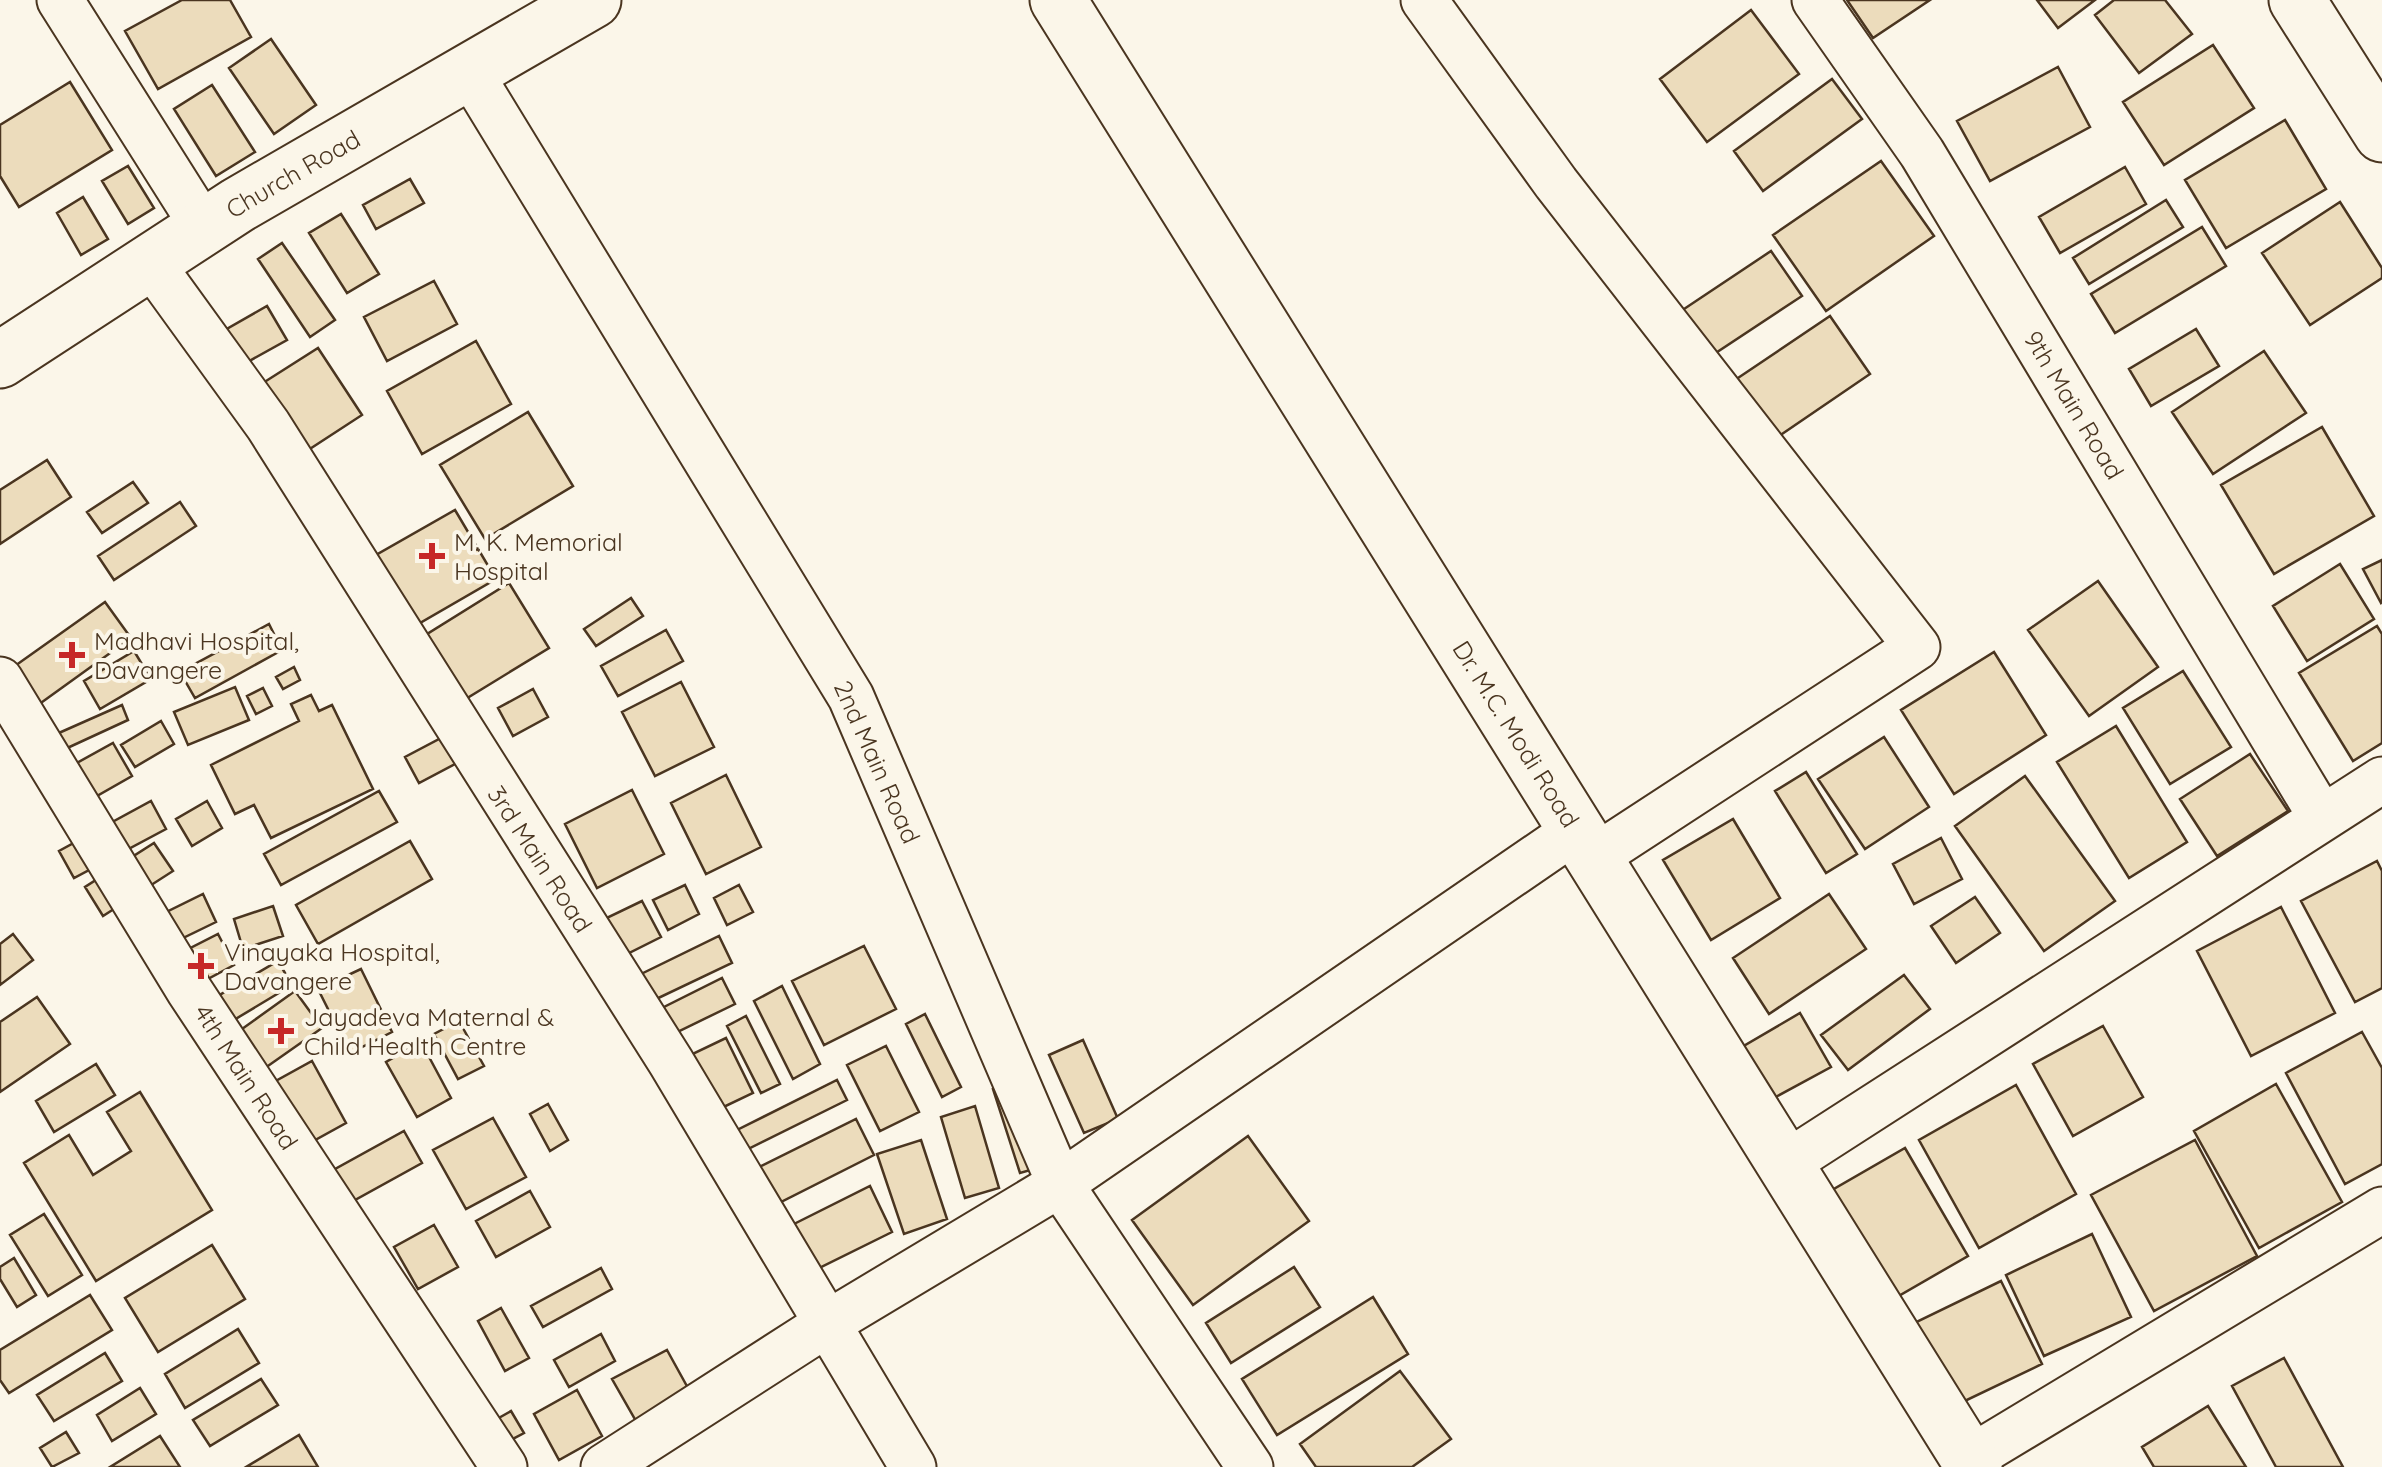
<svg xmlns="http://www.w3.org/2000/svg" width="2382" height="1467" viewBox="0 0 2382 1467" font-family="Quicksand,sans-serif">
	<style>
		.building { fill: #ecdcbc; stroke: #4a3520; stroke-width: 2.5 }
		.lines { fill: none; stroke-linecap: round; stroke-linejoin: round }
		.minor-casing { stroke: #4a3520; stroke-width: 49 }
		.tertiary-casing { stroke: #4a3520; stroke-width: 59 }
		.secondary-casing { stroke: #4a3520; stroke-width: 59 }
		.minor { stroke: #fbf6e9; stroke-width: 45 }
		.tertiary { stroke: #fbf6e9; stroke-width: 55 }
		.secondary { stroke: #fbf6e9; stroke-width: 55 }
		.poi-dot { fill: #c62828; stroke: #fbf6e9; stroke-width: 4 }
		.labels { text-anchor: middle; stroke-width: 8; stroke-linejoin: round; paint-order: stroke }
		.street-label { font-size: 25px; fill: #4a3520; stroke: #fbf6e9 }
		.poi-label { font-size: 25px; fill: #4a3520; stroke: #fbf6e9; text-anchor: start }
	</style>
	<rect width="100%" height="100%" fill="#fbf6e9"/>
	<path class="building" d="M182,0h48l21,37 -93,52 -33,-58z
		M1847,0h83l-57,38z
		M2037,0h58l-37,28z
		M2114,0h51l27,34 -53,39 -44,-58z
		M1751,10l48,64 -92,68 -47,-63z
		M271,39l45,66 -42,29 -45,-66z
		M2213,45l41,63 -90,57 -41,-63z
		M2058,67l32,60 -100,54 -33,-60z
		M1832,79l30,40 -99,72 -29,-40z
		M70,82l42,68 -93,57 -19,-31v-51z
		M212,85l43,67 -39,24 -42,-67z
		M2285,120l41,69 -100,59 -41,-68z
		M1881,161l53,75 -108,75 -53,-76z
		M128,166l26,42 -26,16 -26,-43z
		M2125,167l21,37 -86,49 -21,-36z
		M410,179l14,24 -48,26 -13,-24z
		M83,197l25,42 -27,16 -24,-42z
		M2166,200l17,27 -94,57 -16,-26z
		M2340,202l42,66v10l-72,47 -48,-72z
		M341,214l38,60 -32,19 -38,-60z
		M2202,227l24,39 -111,67 -24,-39z
		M282,243l53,77 -25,17 -52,-78z
		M1771,251l31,45 -106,70 -30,-45z
		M434,281l23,43 -70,37 -23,-44z
		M267,306l20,34 -43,24 -19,-34z
		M1830,316l40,58 -104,71 -40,-59z
		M2196,329l23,37 -68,40 -22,-37z
		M476,341l35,63 -89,50 -35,-63z
		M318,348l44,67 -63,41 -44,-68z
		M2264,351l42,62 -93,61 -41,-62z
		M528,412l45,74 -88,53 -45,-74z
		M2322,427l52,89 -100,58 -53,-89z
		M47,460l24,37 -71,47v-54z
		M133,482l15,21 -46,30 -15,-21z
		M180,502l16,24 -82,54 -16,-24z
		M455,510l41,69 -83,48 -44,-68z
		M2382,560v42l-1,1 -18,-34z
		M2340,564l34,55 -67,42 -34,-55z
		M2098,581l60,86 -69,49 -61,-86z
		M509,583l40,65 -85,52 -40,-64z
		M631,598l12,18 -47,30 -12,-17z
		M105,602l26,36 -93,67 -26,-37z
		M269,624l13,26 -87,48 -15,-26z
		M2377,626l5,8v109l-29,18 -54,-88z
		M666,630l17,31 -65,35 -17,-30z
		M134,651l17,28 -51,30 -16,-28z
		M1994,652l52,83 -92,59 -53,-84z
		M294,667l6,13 -17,9 -7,-12z
		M2183,671l48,76 -61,37 -47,-76z
		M681,682l33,65 -59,29 -33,-64z
		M235,687l14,33 -61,25 -14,-33z
		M263,688l9,18 -16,8 -9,-18z
		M533,689l15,28 -35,19 -15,-28z
		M311,695l8,16 13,-6 41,84 -102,49 -17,-33 -19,9 -24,-49 88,-44 -8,-17z
		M122,705l6,15 -78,36 -7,-16z
		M161,721l13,23 -39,23 -14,-22z
		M2116,726l71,116 -58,36 -72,-116z
		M443,737l14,26 -38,20 -14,-26z
		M1884,737l45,70 -64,42 -47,-70z
		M113,743l19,33 -58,33 -19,-34z
		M2250,754l38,57 -71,45 -37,-57z
		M1806,772l51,82 -31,19 -51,-82z
		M726,775l35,72 -55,27 -35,-71z
		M2025,776l90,125 -71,50 -89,-125z
		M632,790l32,64 -67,34 -32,-64z
		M379,791l18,31 -116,63 -17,-31z
		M151,801l15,28 -92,49 -15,-27z
		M207,801l15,27 -30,18 -16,-27z
		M1733,819l47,79 -69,42 -48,-80z
		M1941,838l21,41 -48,25 -21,-40z
		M410,841l22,38 -114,65 -22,-39z
		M154,843l19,28 -70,45 -18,-29z
		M2377,861l5,10v117l-27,14 -54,-101z
		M685,885l14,29 -31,16 -15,-30z
		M739,885l14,27 -26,13 -13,-27z
		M203,894l13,28 -64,31 -14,-27z
		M1829,894l37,55 -97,65 -36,-56z
		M1975,897l25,36 -44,30 -25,-37z
		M642,901l19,36 -48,24 -19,-37z
		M273,906l10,30 -40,13 -9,-30z
		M2281,907l54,106 -84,43 -54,-105z
		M13,934l20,26 -33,25v-41z
		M218,934l16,31 -58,31 -17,-32z
		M719,936l13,27 -82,39 -13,-26z
		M864,946l32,63 -72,36 -32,-64z
		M278,961l14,24 -78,47 -15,-25z
		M361,969l31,63 -42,21 -32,-64z
		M1904,975l26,34 -82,61 -27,-35z
		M722,978l13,26 -68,33 -13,-25z
		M782,986l38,78 -27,15 -39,-78z
		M295,991l27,37 -74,52 -27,-36z
		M37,997l33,47 -70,48v-70z
		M1800,1013l31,54 -59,32 -30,-52z
		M925,1014l36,73 -19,10 -36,-73z
		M746,1016l34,68 -19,9 -34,-67z
		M459,1021l25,45 -26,13 -24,-45z
		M2103,1026l40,71 -70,39 -40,-72z
		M2362,1032l20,36v96l-37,20 -59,-111z
		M726,1038l27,55 -42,20 -27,-55z
		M1083,1040l35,79 -34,14 -35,-78z
		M421,1042l30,56 -34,19 -31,-55z
		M886,1046l33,66 -39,19 -33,-66z
		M312,1061l34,62 -49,27 -34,-62z
		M96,1064l19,31 -61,37 -18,-31z
		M1028,1078l27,85 -35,10 -27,-84z
		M837,1080l10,20 -105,52 -9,-20z
		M2276,1084l66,118 -83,46 -65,-117z
		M2016,1085l60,109 -97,54 -60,-108z
		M140,1092l72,118 -116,71 -72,-118 45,-28 24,40 38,-24 -24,-39z
		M548,1104l20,36 -18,11 -20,-37z
		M975,1106l24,82 -34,10 -24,-81z
		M493,1118l33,59 -60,32 -33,-59z
		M856,1119l18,36 -105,53 -18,-37z
		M404,1131l18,32 -87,48 -18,-32z
		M1248,1136l61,85 -116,84 -61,-85z
		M921,1140l26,79 -43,15 -27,-80z
		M2195,1140l62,116 -103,55 -63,-116z
		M1905,1148l63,108 -85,49 -63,-108z
		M870,1186l22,46 -77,38 -23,-45z
		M530,1191l20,36 -54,30 -20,-36z
		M44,1214l38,61 -34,21 -38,-61z
		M434,1225l24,42 -40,22 -24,-42z
		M2092,1234l39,83 -87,39 -38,-81z
		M212,1245l33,54 -87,53 -33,-54z
		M14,1258l22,37 -19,12 -17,-28v-12z
		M1294,1267l26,40 -89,56 -25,-40z
		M601,1268l11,21 -69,38 -12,-21z
		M2001,1281l41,83 -94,45 -40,-83z
		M90,1295l22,35 -103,63 -9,-13v-30z
		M1373,1297l35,57 -131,81 -35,-56z
		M501,1308l28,50 -24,13 -27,-50z
		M238,1329l21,34 -74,45 -20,-34z
		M601,1334l14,27 -46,26 -15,-27z
		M667,1350l27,49 -54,29 -28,-49z
		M105,1353l17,28 -68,40 -17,-26z
		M2284,1358l59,109h-67l-44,-81z
		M1400,1371l51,68 -39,28h-96l-16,-23z
		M261,1379l17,26 -68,41 -17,-26z
		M140,1388l16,26 -44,27 -15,-26z
		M577,1390l25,46 -43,24 -25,-46z
		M2208,1406l38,61h-92l-12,-20z
		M511,1411l13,22 -45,24 -12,-21z
		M66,1432l13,21 -27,14 -12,-19z
		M299,1435l19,32h-72z
		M160,1436l20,31h-70z"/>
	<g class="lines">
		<defs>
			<path id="minor" d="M60,0l144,228
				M1424,0l132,183 361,464 -325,212
				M1815,0l107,153 400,665
				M470,73l381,624 209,487 190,283
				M150,262l118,163 403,637 242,405
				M0,680l189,310 315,477
				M1787,1163l595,-383
				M1969,1459l413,-249
				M604,1467l221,-142 235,-141 516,-354"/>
			<path id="tertiary" d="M1058,0l916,1467
				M2297,0l85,134"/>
			<path id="secondary" d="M0,360l238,-155 355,-205"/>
		</defs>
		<use href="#minor" class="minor-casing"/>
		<use href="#tertiary" class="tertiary-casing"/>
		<use href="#secondary" class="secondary-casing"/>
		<use href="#minor" class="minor"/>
		<use href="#tertiary" class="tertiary"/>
		<use href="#secondary" class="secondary"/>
	</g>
	<g class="poi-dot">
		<path d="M427 541h10v10h10v10h-10v10h-10v-10h-10v-10h10z"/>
		<path d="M67 640h10v10h10v10h-10v10h-10v-10h-10v-10h10z"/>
		<path d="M196 951h10v10h10v10h-10v10h-10v-10h-10v-10h10z"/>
		<path d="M276 1016h10v10h10v10h-10v10h-10v-10h-10v-10h10z"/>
	</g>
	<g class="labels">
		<g class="street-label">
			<text transform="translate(293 174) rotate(-30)" y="9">Church Road</text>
			<text transform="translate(2074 405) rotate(59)" y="9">9th Main Road</text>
			<text transform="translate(1516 734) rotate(58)" y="9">Dr. M.C. Modi Road</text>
			<text transform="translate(877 762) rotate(66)" y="9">2nd Main Road</text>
			<text transform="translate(540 859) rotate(57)" y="9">3rd Main Road</text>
			<text transform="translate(246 1077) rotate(57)" y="9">4th Main Road</text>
		</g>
		<g class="poi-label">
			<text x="454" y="551">M. K. Memorial<tspan x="454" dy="29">Hospital</tspan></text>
			<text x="94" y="650">Madhavi Hospital,<tspan x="94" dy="29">Davangere</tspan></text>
			<text x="224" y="961">Vinayaka Hospital,<tspan x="224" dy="29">Davangere</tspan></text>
			<text x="304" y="1026">Jayadeva Maternal &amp;<tspan x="304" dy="29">Child Health Centre</tspan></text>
		</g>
	</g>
</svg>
